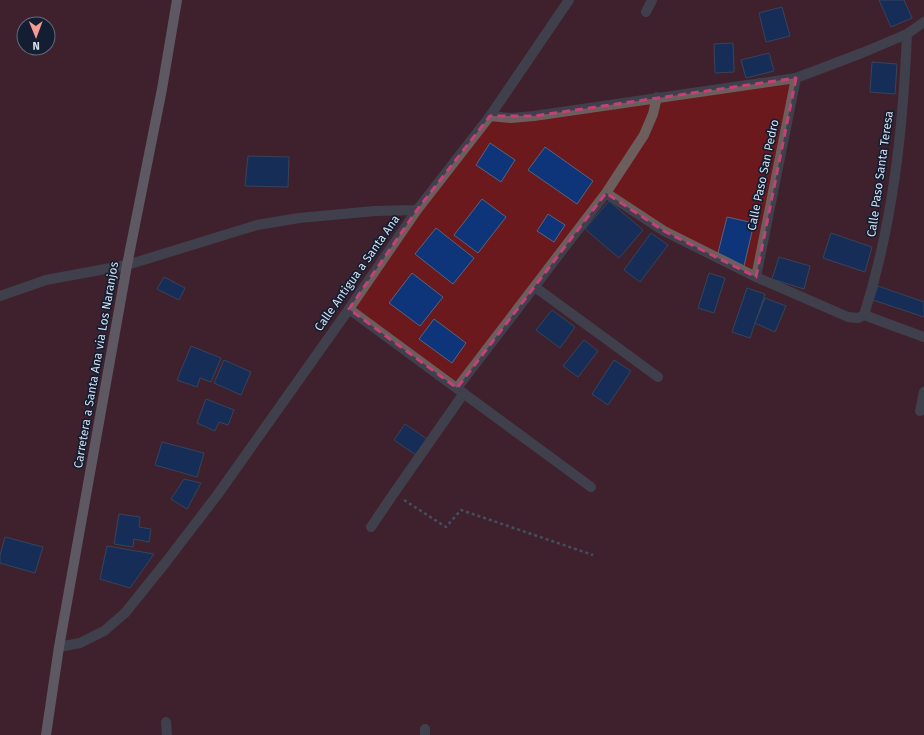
<svg xmlns="http://www.w3.org/2000/svg" width="924" height="735" viewBox="0 0 924 735" font-family="'Fira Sans',sans-serif">
	<style>
		.green { fill: #6b191c; fill-rule: evenodd }
		.building { fill: #0e3479; stroke: #57657d }
		.lines { fill: none; stroke-linecap: round; stroke-linejoin: round }
		.path { stroke: #737d8e; stroke-width: 2.5; stroke-dasharray: 3 3; stroke-linecap: butt }
		.minor { stroke: #6c5e5d; stroke-width: 10 }
		.major { stroke: #b09391; stroke-width: 10 }
		.marked { fill: none; stroke: #c64078; stroke-width: 3; stroke-dasharray: 8 5; stroke-linejoin: round }
		.labels { text-anchor: middle; stroke-width: 3.5; stroke-linejoin: round; paint-order: stroke }
		.street-label { font-size: 12px; fill: #d7dfec; stroke: #131e32 }
	</style>
	<rect width="100%" height="100%" fill="#1c283c"/>
	<path class="green" d="M0,0h924v735h-924zM24,24h24v24h-24z"/>
	<path class="building" d="M879,0h25l8,18 -21,9z
		M782,7l8,29 -24,6 -7,-29z
		M733,43l1,29 -19,1 -1,-29z
		M769,53l5,18 -28,7 -5,-18z
		M872,62l25,2 -2,30 -25,-2z
		M490,143l25,17 -14,22 -25,-17z
		M545,147l48,34 -16,23 -49,-34z
		M248,156l41,1 -1,30 -43,-1z
		M482,199l24,18 -28,36 -24,-18z
		M609,201l34,29 -24,28 -34,-29z
		M548,214l17,11 -11,17 -17,-11z
		M727,217l27,6 -10,43 -26,-13z
		M436,228l38,30 -21,26 -38,-30z
		M651,233l17,12 -28,37 -16,-12z
		M831,233l41,14 -7,25 -42,-14z
		M779,257l31,9 -6,23 -32,-10z
		M412,273l31,24 -23,29 -31,-23z
		M709,273l16,5 -11,35 -16,-5z
		M164,277l21,11 -6,12 -22,-11z
		M878,286l46,16v15l-51,-17z
		M747,288l18,6 -15,44 -18,-6z
		M765,298l21,8 -11,26 -20,-9z
		M552,310l23,17 -15,21 -24,-18z
		M434,319l32,24 -14,20 -33,-24z
		M584,340l14,11 -20,26 -15,-11z
		M191,346l30,12 -10,24 -11,-4 -3,9 -20,-7z
		M224,360l27,12 -10,23 -27,-12z
		M614,360l17,11 -23,34 -16,-11z
		M206,399l28,11 -6,15 -9,-3 -4,9 -18,-8z
		M405,424l22,15 -11,16 -22,-15z
		M162,442l42,11 -7,24 -42,-12z
		M184,479l17,4 -14,26 -16,-10z
		M119,514l21,3 -1,10 12,2 -2,13 -15,-3 -1,8 -19,-3z
		M5,537l38,10 -8,26 -35,-10v-8z
		M107,546l47,8 -24,34 -30,-9z"/>
	<g class="lines">
		<path class="path" d="M404,500l42,27 15,-17 132,45"/>
		<path class="minor" d="M646,12l6,-12
			M490,116l21,2 23,-2 262,-38 66,-25 45,-19 17,-12
			M606,193l58,38 92,46 92,40 10,1 6,-3 60,22
			M756,277l40,-199
			M535,287l123,90
			M0,296l46,-16 81,-15 130,-40 42,-7 76,-7 42,-1
			M349,309l242,178
			M864,315c29,-91 39,-186 43,-281
			M457,388l149,-195 38,-58 9,-21 4,-17
			M920,411l4,-19
			M371,527l23,-34 70,-100
			M59,647l21,-4 24,-12 21,-18 41,-51 52,-68 131,-185 68,-99 73,-94 79,-116
			M166,722l1,13
			M425,729v6"/>
		<path class="major" d="M46,735l13,-88 68,-382 35,-176 15,-89"/>
	</g>
	<path d="M0 0H924V735H0ZM796,78l-40,199 -92,-46 -58,-38 -149,195 -108,-79 68,-99 73,-94h44z" fill="#1c283c" fill-opacity=".55" fill-rule="evenodd"/>
	<path class="marked" d="M796,78l-40,199 -92,-46 -58,-38 -149,195 -108,-79 68,-99 73,-94h44z"/>
	<g class="labels">
		<g class="street-label">
			<text transform="translate(880 174) rotate(-82)" y="4">Calle Paso Santa Teresa</text>
			<text transform="translate(763 175) rotate(-78)" y="4">Calle Paso San Pedro</text>
			<text transform="translate(357 273) rotate(-55)" y="4">Calle Antigua a Santa Ana</text>
			<text transform="translate(96 365) rotate(-80)" y="4">Carretera a Santa Ana via Los Naranjos</text>
		</g>
	</g>
	<g transform="translate(36 36) rotate(179)"><circle r="19" fill="#131e32" stroke="#616b7c"/>
	<path d="M0-3L7 15L0 10L-7 15Z" fill="#f59b96"/>
	<text y="-6" font-size="11" font-weight="bold" text-anchor="middle" fill="#d7dfec">N</text>
	</g>
</svg>
